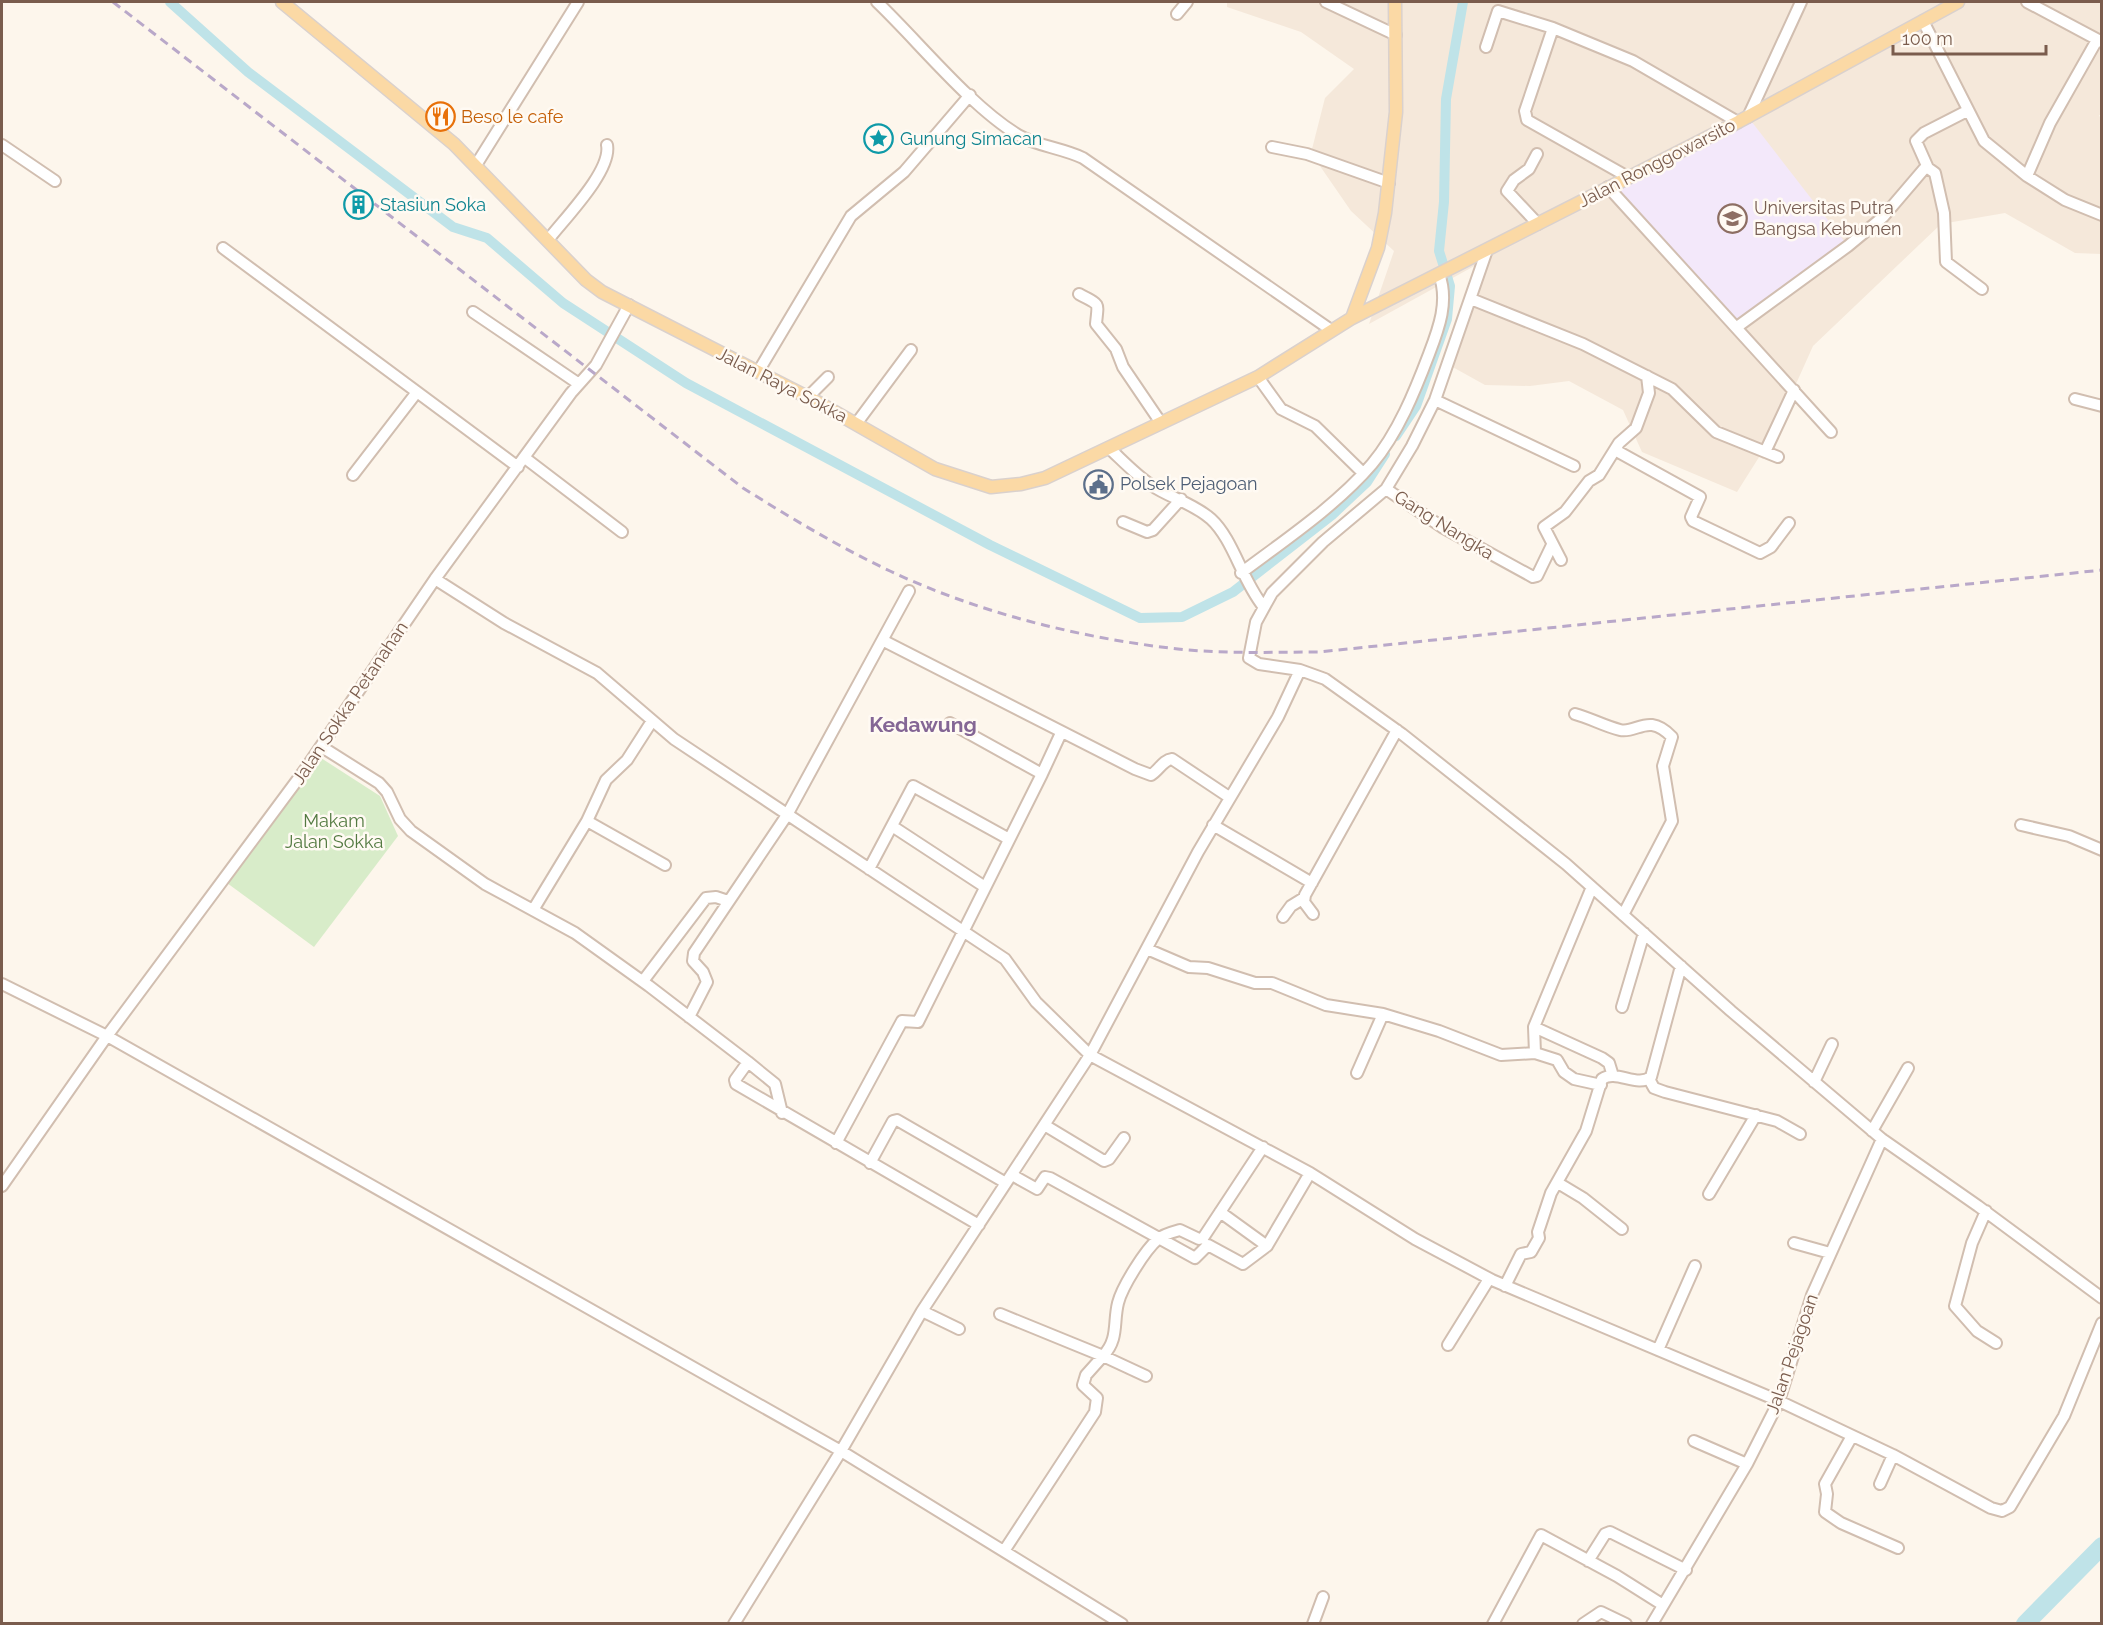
<svg xmlns="http://www.w3.org/2000/svg" width="2103" height="1625" viewBox="0 0 2103 1625" font-family="Raleway,sans-serif">
	<style>
		.residential { fill: #f5e8da }
		.education { fill: #f3e8fa }
		.green { fill: #d8ecc9 }
		.lines { fill: none; stroke-linecap: round; stroke-linejoin: round }
		.canal { stroke: #bfe3e8; stroke-width: 10 }
		.river { stroke: #bfe3e8; stroke-width: 18 }
		.minor-casing { stroke: #d1beb0; stroke-width: 14 }
		.major-casing { stroke: #dad1cd; stroke-width: 15 }
		.minor { stroke: #fff; stroke-width: 10 }
		.major { stroke: #fbd9a5; stroke-width: 12 }
		.rail { stroke: #b9a8c9; stroke-width: 3; stroke-dasharray: 9 6; stroke-linecap: butt }
		.labels { text-anchor: middle; stroke-width: 5; stroke-linejoin: round; paint-order: stroke }
		.food-label { font-size: 18px; fill: #c56008; stroke: #fffaf3; text-anchor: start }
		.culture-label { font-size: 18px; fill: #0d838f; stroke: #fffaf3; text-anchor: start }
		.street-label { font-size: 18px; fill: #7a5c4d; stroke: #fffaf3 }
		.education-label { font-size: 18px; fill: #785e54; stroke: #fffaf3; text-anchor: start }
		.service-label { font-size: 18px; fill: #4e5e75; stroke: #fffaf3; text-anchor: start }
		.park-label { font-size: 18px; fill: #537a41; stroke: #fffaf3 }
		.quarter-label { font-size: 21px; font-weight: bold; fill: #846695; stroke: #fffaf3 }
	</style>
	<rect width="100%" height="100%" fill="#fdf6ec"/>
	<path class="residential" d="M1227,2h874l1,113h-3l3,7 -1,132 -26,-1 -70,-40 -64,11 -128,122 -40,89 -36,57 -95,-40 -19,-42 -54,-29 -39,5 -45,-1 -36,-20 29,-101 -109,60 25,-73 -43,-40 -40,-58 14,-55 29,-29 -53,-37 -74,-25z"/>
	<path class="education" d="M1748,117l100,129 -104,83 -130,-139z"/>
	<path class="green" d="M321,758l59,38 18,40 -84,111 -87,-64z"/>
	<g class="lines">
		<path class="canal" d="M170,2l78,70 205,155 34,11 76,65 123,80 304,162 150,73 42,-1 51,-25 99,-77 35,-33 18,-28
			M1396,436l20,-30 31,-87 3,-33 -11,-35 5,-49 2,-103 17,-97"/>
		<path class="river" d="M2025,1624l77,-78"/>
		<defs>
			<path id="minor" d="M877,2c41,39 93,104 141,133 19,11 44,13 65,23l248,172
				M1326,2l70,33
				M2027,2l75,40
				M1177,14l10,-12
				M1923,21l61,120 43,35 38,24 37,15
				M1486,47l12,-36 55,17
				M1748,117l53,-115
				M2,145l53,36
				M1272,147l35,7 82,29
				M1537,154l-8,15 -15,11 -7,11 31,33
				M476,165l102,-163
				M1928,168l-12,-27 8,-8 43,-22
				M2027,176l23,-53 47,-83
				M1628,177l-101,-57 -2,-9 28,-83 80,33 105,61
				M1608,187l223,245
				M548,240c16,-21 64,-69 59,-95
				M223,248l295,219
				M1487,250l-52,150 -23,46 -26,43 -63,53 -51,51 -16,29 -7,36 10,6 41,6 25,9 77,55 164,130 165,147 151,128 96,67 124,92
				M1079,294c22,12 19,7 17,30l20,25 7,18 38,56
				M1471,299l112,45 89,45 44,43 62,25
				M473,312l106,72
				M1737,327l111,-81 35,-29 41,-48 4,-1 7,5 9,40 2,49 36,27
				M758,372l93,-156 53,-44 66,-77
				M1258,377l23,32 34,17 47,46
				M808,397l20,-20
				M2075,399l27,7
				M1435,400l139,66
				M856,424l55,-74
				M1109,448c14,13 27,27 42,37 19,13 42,18 60,34 22,20 31,61 52,87
				M1615,450l85,47 -9,20 2,4 67,32 11,-6 18,-24
				M1765,452l29,-62
				M525,458l97,74
				M353,475l64,-83
				M1386,489l56,38 91,50 4,-1 15,-31
				M1123,522l24,10 6,-2 28,-31
				M1561,560l-17,-33 21,-15 24,-31 10,-6 20,-32 17,-15 13,-35 -2,-17
				M1241,573c44,-33 96,-68 131,-109 26,-31 43,-73 57,-110 10,-26 20,-53 10,-80
				M435,579l69,44 93,50 77,66 331,220 31,43 54,53 220,118 105,66 77,41 287,121 114,54 98,53 11,3 8,-4 54,-91 38,-93
				M884,641l251,128 16,6c8,-5 12,-15 21,-16l57,38
				M1575,714c15,4 29,12 45,16 17,4 28,-18 52,7l-9,29 9,55 -49,94
				M950,723l92,51 19,-41
				M322,747l57,36 8,9 13,27 11,12 74,53 90,49 74,53 99,76 27,22 7,29
				M587,821l78,44
				M1213,825l99,58
				M2021,825l48,11 33,14
				M892,826l93,61
				M869,869l44,-83 96,53
				M1592,887l-58,140 1,26 22,7 7,12 10,7 27,6
				M533,910l54,-89 19,-41 21,-20 25,-39
				M1313,914l-9,-12 1,-7 92,-165
				M1283,917l8,-11 13,-8
				M1147,949l42,18 19,1 47,15h17l54,22 57,9
				M643,981l63,-83 10,-1 12,4
				M2,984l105,52 734,415 281,173
				M1622,1007l22,-74
				M689,1017l18,-35 -4,-10 -10,-11 1,-8 93,-138 122,-224
				M1534,1027l68,31 7,5 4,13
				M748,1062l-13,18 1,4 243,141
				M1357,1073l26,-59 56,17 62,24 34,-2
				M1649,1079l5,9 11,4 112,29 23,13
				M1814,1082l18,-38
				M1046,1126l58,35 5,-2 15,-21
				M1872,1131l36,-63
				M836,1143l66,-122 16,1 124,-248
				M870,1163l23,-42 4,-1 109,63
				M1012,1175l25,14 8,-12 5,1 145,80 13,-13 35,19 24,-18
				M1558,1183l25,15 39,31
				M2,1186l105,-150 197,-265 131,-192 136,-186 25,-28 33,-60
				M1709,1194l47,-79
				M1986,1211l-14,32 -17,63 22,25 19,12
				M1220,1212l47,34 43,-73
				M1794,1243l36,10
				M1505,1286l16,-32 10,-2 8,-14 -1,-6 13,-39 35,-62 16,-52c14,-10 35,9 49,-2l30,-111
				M922,1311l37,18
				M1000,1314l103,42c16,-17 10,-33 15,-53 4,-16 27,-53 40,-64 6,-5 15,-7 22,-9l19,9 4,-1 60,-91
				M1448,1345l41,-66
				M1658,1350l37,-84
				M1852,1436l-27,48 2,10 -2,18 16,11 57,25
				M1694,1441l53,23
				M1880,1484l13,-29
				M1004,1551l91,-139 2,-14 -14,-13 3,-10 17,-19 43,20
				M1588,1561l17,-27 5,-2 76,38
				M734,1624l107,-173 81,-140 168,-256 108,-203 80,-135 22,-47
				M1313,1624l10,-27
				M1493,1624l48,-89 76,41 46,29
				M1583,1624l18,-12 25,12
				M1652,1624l95,-160 32,-63 33,-106 70,-156"/>
			<path id="major" d="M282,2l172,142 132,136 16,12 217,111 116,66 56,18 30,-3 24,-6 213,-101 94,-59 386,-196 220,-120
				M1352,318l26,-70 7,-35 11,-101 -1,-110"/>
		</defs>
		<use href="#minor" class="minor-casing"/>
		<use href="#major" class="major-casing"/>
		<use href="#minor" class="minor"/>
		<use href="#major" class="major"/>
		<path class="rail" d="M113,2l630,486c48,30 96,59 147,83 89,42 190,67 288,78 47,5 94,3 141,3l783,-82"/>
	</g>
	<defs>
		<symbol id="restaurant-ring" viewBox="-11 -11 22 22"><circle r="9.5" fill="#fffaf3" stroke="#e8710a" stroke-width="1.5"/><path d="M-5-6h1v4h1v-4h1v4h1v-4h1v5L-1.5 .5V6h-2V.5L-5-1ZM5-6V6H3V1.5H1.5Q1.5-4 5-6Z" fill="#e8710a"/></symbol>
		<symbol id="sight-ring" viewBox="-11 -11 22 22"><circle r="9.5" fill="#fffaf3" stroke="#0f9aa8" stroke-width="1.5"/><path d="M0-6L1.8-2.2L6-1.7L2.9 1.2L3.7 5.4L0 3.3L-3.7 5.4L-2.9 1.2L-6-1.7L-1.8-2.2Z" fill="#0f9aa8"/></symbol>
		<symbol id="building-ring" viewBox="-11 -11 22 22"><circle r="9.5" fill="#fffaf3" stroke="#0f9aa8" stroke-width="1.5"/><path d="M-4-6H4V6H1V3H-1V6H-4ZM-2.5-4.3h1.7v1.8h-1.7ZM.8-4.3h1.7v1.8H.8ZM-2.5-1h1.7V.8h-1.7ZM.8-1h1.7V.8H.8Z" fill="#0f9aa8"/></symbol>
		<symbol id="university-ring" viewBox="-11 -11 22 22"><circle r="9.5" fill="#fffaf3" stroke="#8d6e63" stroke-width="1.5"/><path d="M0-5L7-2L0 1L-7-2ZM-4 1L0 2.5L4 1V4Q0 6-4 4Z" fill="#8d6e63"/></symbol>
		<symbol id="civic-ring" viewBox="-11 -11 22 22"><circle r="9.5" fill="#fffaf3" stroke="#5c6f8a" stroke-width="1.5"/><path d="M-.6-6.5H3V-4.5H.6V-3L4-1V1h2V6H-6V1h2V-1L-.6-3ZM-1.2 2.5V6h2.4V2.5Z" fill="#5c6f8a"/></symbol>
	</defs>
	<g fill-rule="evenodd">
		<use href="#restaurant-ring" x="424" y="100" width="33" height="33"/>
		<use href="#sight-ring" x="862" y="122" width="33" height="33"/>
		<use href="#building-ring" x="342" y="188" width="33" height="33"/>
		<use href="#university-ring" x="1716" y="202" width="33" height="33"/>
		<use href="#civic-ring" x="1082" y="468" width="33" height="33"/>
	</g>
	<g class="labels">
		<g class="food-label">
			<text x="461" y="123">Beso le cafe</text>
		</g>
		<g class="culture-label">
			<text x="900" y="145">Gunung Simacan</text>
			<text x="380" y="211">Stasiun Soka</text>
		</g>
		<g class="street-label">
			<text transform="translate(1657 163) rotate(-27)" y="6">Jalan Ronggowarsito</text>
			<text transform="translate(782 385) rotate(27)" y="6">Jalan Raya Sokka</text>
			<text transform="translate(1444 525) rotate(32)" y="6">Gang Nangka</text>
			<text transform="translate(350 703) rotate(-56)" y="6">Jalan Sokka Petanahan</text>
			<text transform="translate(1792 1354) rotate(-71)" y="6">Jalan Pejagoan</text>
		</g>
		<g class="education-label">
			<text x="1754" y="214">Universitas Putra<tspan x="1754" dy="21">Bangsa Kebumen</tspan></text>
		</g>
		<g class="service-label">
			<text x="1120" y="490">Polsek Pejagoan</text>
		</g>
		<g class="park-label">
			<text x="334" y="827">Makam<tspan x="334" dy="21">Jalan Sokka</tspan></text>
		</g>
		<g class="quarter-label">
			<text x="923" y="732">Kedawung</text>
		</g>
	</g>
	<rect width="2103" height="1625" fill="none" stroke="#7a5c4d" stroke-width="6"/>
	<path d="M1893 45v9h153v-9" fill="none" stroke="#7a5c4d" stroke-width="3"/>
	<text x="1902" y="45" font-size="18" fill="#7a5c4d" stroke="#fffaf3" stroke-width="4.5" paint-order="stroke">100 m</text>
</svg>
